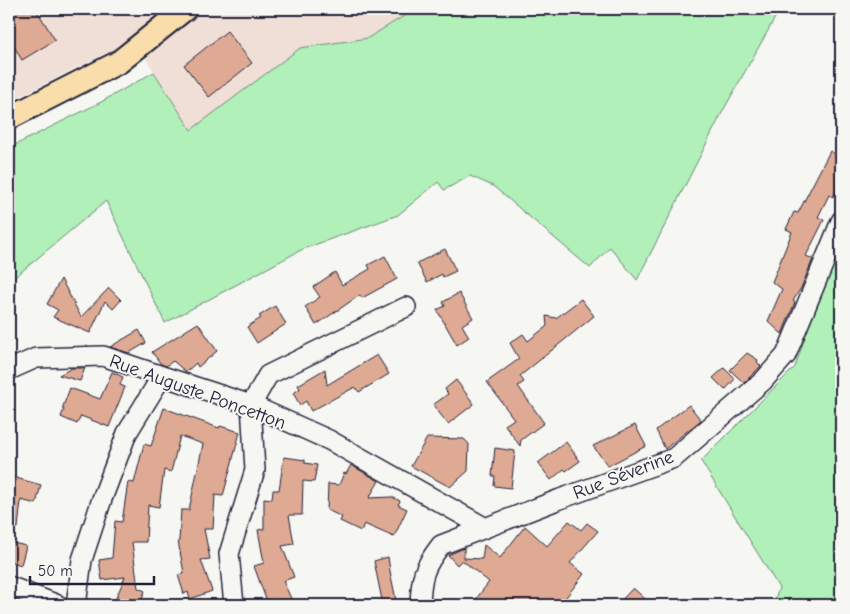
<svg xmlns="http://www.w3.org/2000/svg" width="850" height="614" viewBox="0 0 850 614" font-family="'Comic Neue',sans-serif">
	<style>
		.built { fill: #efdfd6 }
		.green { fill: #b1f0b8; stroke: #6a897a }
		.building { fill: #dfaa93; stroke: #22223b }
		.lines { fill: none; stroke-linecap: round; stroke-linejoin: round }
		.minor-casing { stroke: #22223b; stroke-width: 22 }
		.major-casing { stroke: #22223b; stroke-width: 26 }
		.minor { stroke: #f6f6f2; stroke-width: 19 }
		.major { stroke: #f9deab; stroke-width: 22 }
		.labels { text-anchor: middle; stroke-width: 4; stroke-linejoin: round; paint-order: stroke }
		.street-label { font-size: 19px; fill: #22223b; stroke: #f6f6f2 }
	</style>
	<rect width="100%" height="100%" fill="#f6f6f2"/>
	<filter id="ink" filterUnits="userSpaceOnUse"><feTurbulence type="fractalNoise" baseFrequency=".02" numOctaves="2"/><feDisplacementMap in="SourceGraphic" scale="10" xChannelSelector="R" yChannelSelector="G"/><feConvolveMatrix kernelMatrix="1 2 1 2 8 2 1 2 1" color-interpolation-filters="sRGB"/></filter>
	<g filter="url(#ink)">
		<path class="built" d="M9,9h403l-3,4 -41,25 -68,10 -109,82 -46,-73 -35,-6 -101,51z"/>
		<path class="green" d="M412,9h368l-56,100 -87,171 -27,-33 -20,21 -97,-82 -23,-10 -26,14 -6,-8 -40,33 -95,34 -138,74 -59,-122 -97,81v-134l92,-46 53,-30 37,58 109,-82 68,-10 41,-25z
			M841,242v363h-68l6,-17 -78,-127 94,-94 29,-87z"/>
		<path class="building" d="M9,9h27l19,31 -33,20 -13,-22z
			M227,31l25,32 -43,34 -25,-32z
			M830,151l11,6v24l-8,16 -4,-2 -11,22 6,3 -18,36 7,3 -12,29 -8,13 2,1 -13,32 -14,-13 14,-32 -10,-7 20,-50 -6,-3 8,-17 4,1z
			M445,249l11,22 -13,6 -1,-3 -15,8 -10,-19z
			M385,256l12,23 -35,19 -2,-3 -44,30 -11,-18 15,-10 -7,-10 22,-15 7,13 28,-16 -2,-4z
			M61,279l20,38 28,-29 12,12 -8,9 -8,-8 -15,32 -37,-16 5,-7 -11,-6z
			M459,293l14,25 -11,7 7,12 -12,8 -20,-35 8,-4 -2,-4z
			M581,299l13,17 -74,60 4,6 -6,4 26,37 -23,17 -1,6 -15,-21 9,-6 -27,-37 32,-23 -9,-16 13,-9 5,7 19,-15 -1,-10 10,2z
			M275,306l11,18 -29,19 -10,-16 14,-9 -2,-2z
			M198,323l19,28 -19,16 -2,-4 -10,9 -13,-11 -7,5 -5,-2 -9,-12z
			M139,330l7,13 -17,10 -19,-6z
			M747,353l11,7 -1,2 4,4 -17,17 -14,-13z
			M377,355l12,19 -30,18 -4,-5 -44,24 -5,-10 -6,4 -7,-12 7,-4 -2,-4 27,-16 2,16z
			M72,368h13l-5,13 -21,-6z
			M724,368l11,11 -10,11 -12,-12z
			M112,372l11,5 -3,8 5,2 -16,40 -28,-11 -4,8 -16,-7 3,-8h-2l8,-21 30,11z
			M456,380l18,24 -26,20 -15,-19 15,-11 -3,-5z
			M689,405l12,15 -36,29 -9,-19z
			M164,408l55,20 1,-2 20,6 -17,64 -8,-1 -2,34h-9l6,30 -9,1 11,31 -22,8 -2,-7 -4,2 -6,-19 6,-2 -6,-32h1l2,-31h8l14,-66 -23,-8 -9,36 -7,-2 -5,37 -11,-2 -2,37h-14l6,46 7,3 -5,14h-27l12,-28 -23,3 -3,-20 13,-2 3,-37 7,1 6,-40 6,1 10,-39 7,2z
			M635,425l11,21 -38,20 -15,-20z
			M427,438l37,1 5,5 -1,27 -18,16 -39,-21z
			M566,442l14,19 -14,10 -2,-2 -13,11 -13,-17z
			M495,448l20,3 -4,37 -17,-2 1,-10h-3z
			M284,457l21,3v3l12,2 -3,17 -11,-1 -1,34h-13l5,29 -12,2 12,31 -11,4 11,24h-26l-14,-39 10,-3 -6,-33 6,-1v-31l8,1 1,-9h6z
			M351,465l28,16 -10,17 23,-1 8,4 -2,4 9,4 -13,28 -30,-13 -3,7 -21,-10 2,-4 -15,-7 1,-26 11,1 5,-12 2,1z
			M9,476l32,9 -5,19 -15,-4 -3,28h-9z
			M569,521l12,9 6,-7 11,8 -28,32 14,11 -24,31h-76l-8,-6 13,-17 -27,-22 -5,5 -9,-10 16,-7v10l18,1 2,-14 16,13 25,-32 22,20z
			M9,542l17,4 -5,19 -12,-4z
			M388,557l2,14 7,34h-14l-9,-44z
			M633,588l19,17h-35z"/>
		<g class="lines">
			<defs>
				<path id="minor" d="M9,370l27,-12 67,-2 59,20 89,29 78,35 155,87
					M251,405l17,-30 138,-68
					M9,586l49,19
					M76,605l6,-45 20,-61 25,-66 35,-57
					M234,605l-5,-51 26,-84 -4,-65
					M420,605c1,-28 3,-37 21,-60l119,-46 114,-41 89,-77 23,-26 55,-134"/>
				<path id="major" d="M9,118l110,-56 66,-53"/>
			</defs>
			<use href="#minor" class="minor-casing"/>
			<use href="#major" class="major-casing"/>
			<use href="#minor" class="minor"/>
			<use href="#major" class="major"/>
		</g>
	</g>
	<g class="labels">
		<g class="street-label">
			<text transform="translate(198 391) rotate(20)" y="7">Rue Auguste Poncetton</text>
			<text transform="translate(623 474) rotate(-21)" y="7">Rue Séverine</text>
		</g>
	</g>
	<rect width="850" height="614" fill="none" stroke="#f6f6f2" stroke-width="30"/>
	<rect x="15" y="15" width="820" height="584" fill="none" stroke="#22223b" stroke-width="2" filter="url(#ink)"/>
	<path d="M30 576v8h124v-8" fill="none" stroke="#22223b" stroke-width="2.5"/>
	<text x="38" y="576" font-size="15" fill="#22223b" stroke="#f6f6f2" stroke-width="4" paint-order="stroke">50 m</text>
</svg>
